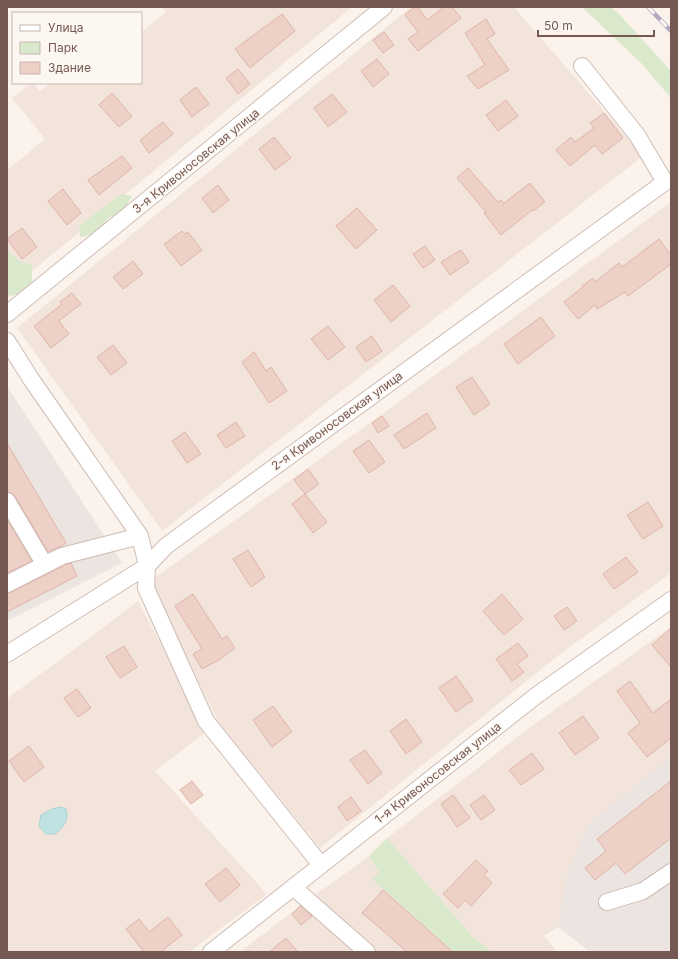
<svg xmlns="http://www.w3.org/2000/svg" width="678" height="959" viewBox="0 0 678 959" font-family="Inter,sans-serif">
	<style>
		.residential { fill: #f2e4db }
		.industrial { fill: #ebe4e0 }
		.green { fill: #dae8cb }
		.water { fill: #c1e2e3; stroke: #a9d3d4 }
		.building { fill: #edd0c6; stroke: #deb5a8 }
		.lines { fill: none; stroke-linecap: round; stroke-linejoin: round }
		.minor-casing { stroke: #cebcb5; stroke-width: 18 }
		.minor { stroke: #fff; stroke-width: 16 }
		.rail-casing { stroke: #b5aac4; stroke-width: 4.5 }
		.rail { stroke: #fdf7f2; stroke-width: 3; stroke-dasharray: 9; stroke-linecap: butt }
		.labels { text-anchor: middle; stroke-width: 3; stroke-linejoin: round; paint-order: stroke }
		.street-label { font-size: 12px; fill: #745851; stroke: #fdf7f2 }
	</style>
	<rect width="100%" height="100%" fill="#fbf3eb"/>
	<path class="residential" d="M162,7h190l-333,275 -12,-15v-97l38,-31 -33,-41 19,-15h2l7,8 11,-8h22l3,3 3,-3h62v-51l25,-20z
		M411,7h103l129,149 -481,375 -145,-203z
		M671,202v371l-115,84 -236,191 -101,-125 -70,-141 218,-157z
		M138,601l69,130 -52,40 112,123 -78,58h-182v-243l2,-12 63,-46z
		M671,627v130l-83,67 -21,50 -9,53 -14,9 13,16h-65l-19,-15 -86,-99 149,-115z
		M369,856l11,16 -8,7 82,73h-214l64,-49z"/>
	<path class="industrial" d="M7,386l115,177 -115,58z
		M671,757v195h-81l-32,-25 9,-53 21,-50z"/>
	<path class="green" d="M582,7h29l9,8 51,56v27l-30,-35z
		M121,194l11,2 -10,18 -13,3 -13,17 -16,3 -1,-11z
		M7,250l13,12 12,2v18l-10,12 -15,2z
		M387,838l86,99 19,15h-38l-82,-73 7,-7 -10,-16z"/>
	<path class="water" d="M61,807l5,2c4,11 -3,18 -11,25h-9l-7,-8 2,-11 11,-6z"/>
	<path class="building" d="M415,7h3l9,13 17,-13h8l9,11 -43,33 -10,-12 10,-7 -13,-17z
		M282,14l13,17 -45,37 -15,-19z
		M486,19l9,15 -8,5 22,31 -31,19 -11,-13 18,-11 -20,-32z
		M384,32l10,13 -11,8 -10,-13z
		M377,59l12,15 -16,13 -12,-16z
		M238,69l12,15 -12,10 -12,-16z
		M196,87l13,17 -17,13 -12,-17z
		M112,93l20,23 -13,11 -20,-22z
		M332,94l15,18 -19,15 -14,-19z
		M506,100l12,16 -20,15 -12,-16z
		M604,113l19,25 -21,16 -7,-9 -25,21 -14,-16 15,-13 4,5 19,-14 -4,-5z
		M163,122l10,12 -24,19 -9,-13z
		M274,137l17,21 -16,12 -16,-21z
		M122,156l10,12 -33,27 -11,-15z
		M468,168l30,34 3,-2 3,3 26,-20 15,19 -12,9 -1,-1 -31,25 -17,-22 2,-1 -29,-34z
		M218,185l11,15 -16,13 -11,-15z
		M63,189l18,24 -14,12 -19,-24z
		M357,208l20,22 -21,19 -20,-23z
		M22,228l15,19 -15,12 -15,-20z
		M182,231l3,3 3,-2 14,18 -21,16 -17,-22z
		M659,239l12,16v9l-43,32 -3,-4 -28,17 -2,-4 -17,14 -14,-17 19,-15 -1,-1 11,-8 2,4 24,-19 3,4z
		M425,246l10,14 -12,8 -10,-14z
		M461,250l8,12 -19,13 -9,-13z
		M133,261l10,13 -20,15 -10,-12z
		M393,285l17,21 -19,16 -17,-22z
		M72,293l9,11 -22,17 10,13 -18,14 -17,-22 28,-22 -2,-2z
		M541,317l14,19 -37,28 -14,-20z
		M328,326l17,21 -17,13 -17,-21z
		M372,336l10,15 -16,11 -10,-15z
		M113,345l14,18 -16,12 -14,-18z
		M254,352l12,19 5,-4 16,24 -18,12 -27,-41z
		M472,377l18,27 -16,11 -18,-28z
		M427,413l9,15 -32,21 -10,-14z
		M382,416l7,10 -11,7 -6,-10z
		M236,422l9,14 -19,12 -9,-13z
		M185,432l16,22 -14,9 -15,-22z
		M369,440l16,22 -16,11 -16,-22z
		M7,443l59,100 -4,3 -14,6 -33,-56 -4,-3 -4,-1z
		M308,469l11,15 -14,10 -11,-14z
		M305,494l22,28 -14,11 -21,-29z
		M648,502l15,24 -20,13 -16,-24z
		M7,520l25,41 -25,12z
		M248,550l17,27 -14,10 -18,-28z
		M626,557l12,15 -24,17 -11,-15z
		M71,563l6,13 -70,36v-19l4,-1 54,-27z
		M193,594l29,45 5,-3 8,12 -16,12 -17,9 -9,-15 9,-5 -27,-43z
		M502,594l21,25 -19,16 -21,-24z
		M567,607l10,14 -13,9 -10,-14z
		M671,628v39l-19,-22z
		M518,643l10,13 -11,8 7,8 -12,9 -16,-22z
		M124,646l13,21 -17,11 -14,-21z
		M456,676l17,24 -17,12 -17,-24z
		M630,681l23,32 18,-14v39l-24,19 -19,-24 12,-10 -23,-32z
		M77,689l14,19 -13,9 -14,-19z
		M273,706l19,26 -20,15 -19,-27z
		M583,716l16,22 -24,17 -16,-22z
		M406,719l16,23 -16,12 -16,-23z
		M29,746l15,21 -20,15 -15,-21z
		M365,750l17,23 -14,11 -18,-24z
		M532,753l12,16 -23,16 -12,-15z
		M192,781l11,14 -12,9 -11,-14z
		M671,781v57l-46,36 -9,-11 -21,17 -10,-12 21,-17 -9,-12z
		M453,795l17,23 -13,9 -16,-23z
		M484,795l11,15 -14,10 -11,-15z
		M351,797l10,14 -14,10 -9,-14z
		M476,860l12,11 -4,4 8,8 -21,23 -6,-6 -7,8 -15,-14z
		M226,868l14,17 -20,17 -15,-18z
		M383,890l70,62h-46l-27,-24 -18,-15z
		M300,906l12,10 -11,9 -9,-11z
		M168,917l14,18 -18,14 -1,3h-19l-18,-23 13,-10 10,13z
		M286,938l12,14h-29z"/>
	<g class="lines">
		<defs>
			<path id="minor" d="M7,314l377,-307
				M7,341l24,38 109,157 7,30 -1,22 60,133 115,144
				M7,501l38,64
				M7,584l55,-28 78,-20
				M7,654l140,-88 19,-20 499,-364 -28,-47 -55,-69
				M293,887l74,65
				M607,902l36,-11 28,-19
				M211,952l326,-257 134,-95"/>
		</defs>
		<use href="#minor" class="minor-casing"/>
		<use href="#minor" class="minor"/>
		<defs>
			<path id="rail" d="M648,7l23,24"/>
		</defs>
		<use href="#rail" class="rail-casing"/>
		<use href="#rail" class="rail"/>
	</g>
	<g class="labels">
		<g class="street-label">
			<text transform="translate(196 161) rotate(-39)" y="4">3-я Кривоносовская улица</text>
			<text transform="translate(337 421) rotate(-36)" y="4">2-я Кривоносовская улица</text>
			<text transform="translate(438 773) rotate(-38)" y="4">1-я Кривоносовская улица</text>
		</g>
	</g>
	<rect width="678" height="959" fill="none" stroke="#745851" stroke-width="16"/>
	<rect x="12" y="12" width="130" height="72" fill="#fdf7f2" stroke="#c6b7b2"/>
	<rect x="20" y="25" width="20" height="6" fill="#ffffff" stroke="#c6b7b2"/>
	<text x="48" y="32" font-size="12" fill="#745851">Улица</text>
	<rect x="20" y="42" width="20" height="12" fill="#dae8cb" stroke="#c6b7b2"/>
	<text x="48" y="52" font-size="12" fill="#745851">Парк</text>
	<rect x="20" y="62" width="20" height="12" fill="#edd0c6" stroke="#c6b7b2"/>
	<text x="48" y="72" font-size="12" fill="#745851">Здание</text>
	<path d="M538 30v6h116v-6" fill="none" stroke="#745851" stroke-width="2"/>
	<text x="544" y="30" font-size="12" fill="#745851" stroke="#fdf7f2" stroke-width="3" paint-order="stroke">50 m</text>
</svg>
